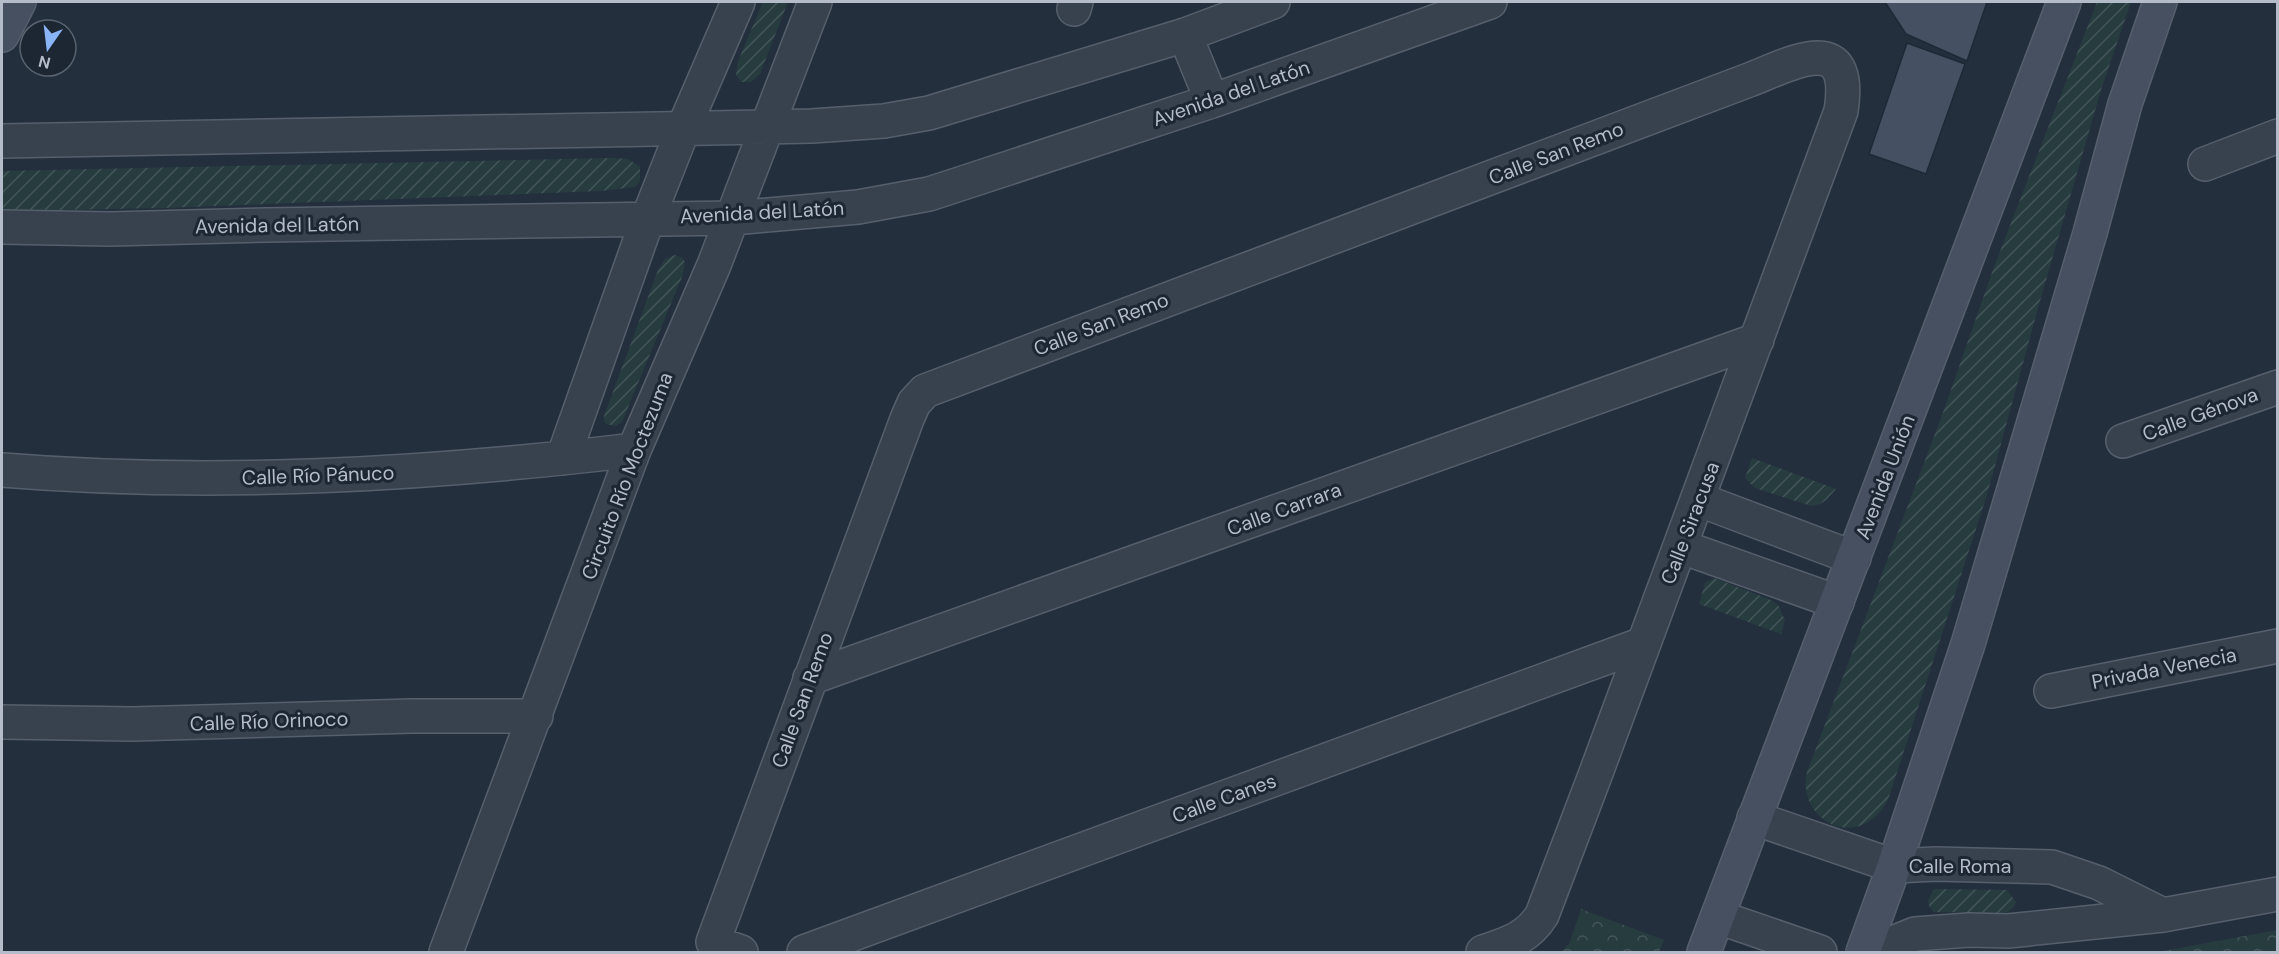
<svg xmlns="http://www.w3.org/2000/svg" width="2279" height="954" viewBox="0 0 2279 954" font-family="'DM Sans',sans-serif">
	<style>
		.park { fill: url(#park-crowns) }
		.garden { fill: url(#garden-furrows) }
		.building { fill: #455162; stroke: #1f2835; stroke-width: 1.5 }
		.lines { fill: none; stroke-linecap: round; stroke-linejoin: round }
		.street-casing { stroke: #565f6c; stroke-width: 36 }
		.secondary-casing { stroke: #565f6c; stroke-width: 36 }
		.street { stroke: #38414e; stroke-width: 33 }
		.secondary { stroke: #465061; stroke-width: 33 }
		.labels { text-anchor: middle; stroke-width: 6; stroke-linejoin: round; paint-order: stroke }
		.street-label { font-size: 20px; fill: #b4bcc9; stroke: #1d2633 }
	</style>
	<defs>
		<pattern id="park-crowns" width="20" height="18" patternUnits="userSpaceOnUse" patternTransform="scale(1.5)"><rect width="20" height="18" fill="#263c3f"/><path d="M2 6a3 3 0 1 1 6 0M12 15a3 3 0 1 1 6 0" fill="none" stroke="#435659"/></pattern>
		<pattern id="garden-furrows" width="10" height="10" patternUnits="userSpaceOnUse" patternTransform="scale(1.5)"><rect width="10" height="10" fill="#263c3f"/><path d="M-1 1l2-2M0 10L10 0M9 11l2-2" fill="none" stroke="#435659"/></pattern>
	</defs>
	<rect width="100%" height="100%" fill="#242f3e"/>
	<path class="park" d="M1581,909l83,31 -5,12h-98l8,-8z
		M2277,930v22h-119z"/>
	<path class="garden" d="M763,2h25l-28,72 -9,8h-10l-5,-7 2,-14z
		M2097,2h34l-30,88 -63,218 -51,187 -99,305c-4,6 -8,14 -14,18 -34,27 -77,-7 -67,-46l134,-354 54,-154z
		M612,158l16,1 12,8v14l-5,6 -34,4 -437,17 -108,2 -54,-1v-38z
		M675,255l8,3 2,5 -3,14 -60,145 -6,4 -10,-2 -2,-3v-5l54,-146 7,-11z
		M1752,458l84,31c-8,9 -12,16 -25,17l-56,-18 -10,-10z
		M1714,578l57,22 7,5 7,15 -4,14 -82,-30 6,-21z
		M1934,889l73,1 9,12 -3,6 -7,5 -72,-1 -5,-6 -1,-6z"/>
	<path class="building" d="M1885,2h102l-20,59 -61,-27z
		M1907,43l58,21 -39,110 -57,-20z"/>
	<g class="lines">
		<defs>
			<path id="street" d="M1074,9l2,-7
				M1185,35l27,66
				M2,141l810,-15 72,-5 45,-8 256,-78 88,-33
				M2205,164l73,-28
				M2,227l108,2 156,-4 467,-7 125,-11 71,-13 49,-16 234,-77 278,-99
				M2123,441l155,-54
				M563,458l85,-240 36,-91 54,-125
				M2,470c210,17 422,5 632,-20
				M1700,500l154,58
				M1682,547l155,55
				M810,678l947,-338
				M2051,691l227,-45
				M2,722l130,2 280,-8h124
				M1754,818l140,48 42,-2 116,3 47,16 64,32
				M1718,917l102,35
				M446,952l188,-502 80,-185 101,-263
				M741,952l-28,-10 194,-523 7,-16 11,-12 824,-311c44,-17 105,-52 92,31 -98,269 -197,537 -299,804 -14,23 -35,29 -59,37
				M804,952l839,-308
				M1877,952l9,-6 29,-12 54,-4 39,1 97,-10 58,-6 115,-21"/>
			<path id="secondary" d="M2,35l17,-33
				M1704,952l360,-950
				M1863,952l31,-86 74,-222 122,-411 35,-129 35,-102"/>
		</defs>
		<use href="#street" class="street-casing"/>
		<use href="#secondary" class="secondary-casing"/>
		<use href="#street" class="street"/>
		<use href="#secondary" class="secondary"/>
	</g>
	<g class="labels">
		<g class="street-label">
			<text transform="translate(1231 93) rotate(-19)" y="7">Avenida del Latón</text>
			<text transform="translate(1556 153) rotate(-21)" y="7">Calle San Remo</text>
			<text transform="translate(762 212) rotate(-3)" y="7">Avenida del Latón</text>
			<text transform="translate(277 225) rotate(-1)" y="7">Avenida del Latón</text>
			<text transform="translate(1101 324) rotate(-21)" y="7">Calle San Remo</text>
			<text transform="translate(2200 414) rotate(-20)" y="7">Calle Génova</text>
			<text transform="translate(318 475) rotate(-2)" y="7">Calle Río Pánuco</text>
			<text transform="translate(627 476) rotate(-69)" y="7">Circuito Río Moctezuma</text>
			<text transform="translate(1885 477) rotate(-69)" y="7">Avenida Unión</text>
			<text transform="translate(1284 509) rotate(-20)" y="7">Calle Carrara</text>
			<text transform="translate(1690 523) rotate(-69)" y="7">Calle Siracusa</text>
			<text transform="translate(2164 668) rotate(-11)" y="7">Privada Venecia</text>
			<text transform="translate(802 700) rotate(-70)" y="7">Calle San Remo</text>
			<text transform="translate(269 721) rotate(-2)" y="7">Calle Río Orinoco</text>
			<text transform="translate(1224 798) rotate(-20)" y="7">Calle Canes</text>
			<text x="1960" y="873">Calle Roma</text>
		</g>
	</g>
	<rect width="2279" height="954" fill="none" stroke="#b4bcc9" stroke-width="6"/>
	<g transform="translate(48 48) rotate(194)"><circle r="28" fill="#1d2633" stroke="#59626f" stroke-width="1.5"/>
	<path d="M0-4.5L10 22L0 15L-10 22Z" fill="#8ab4f8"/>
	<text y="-9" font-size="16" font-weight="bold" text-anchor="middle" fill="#b4bcc9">N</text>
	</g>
</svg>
